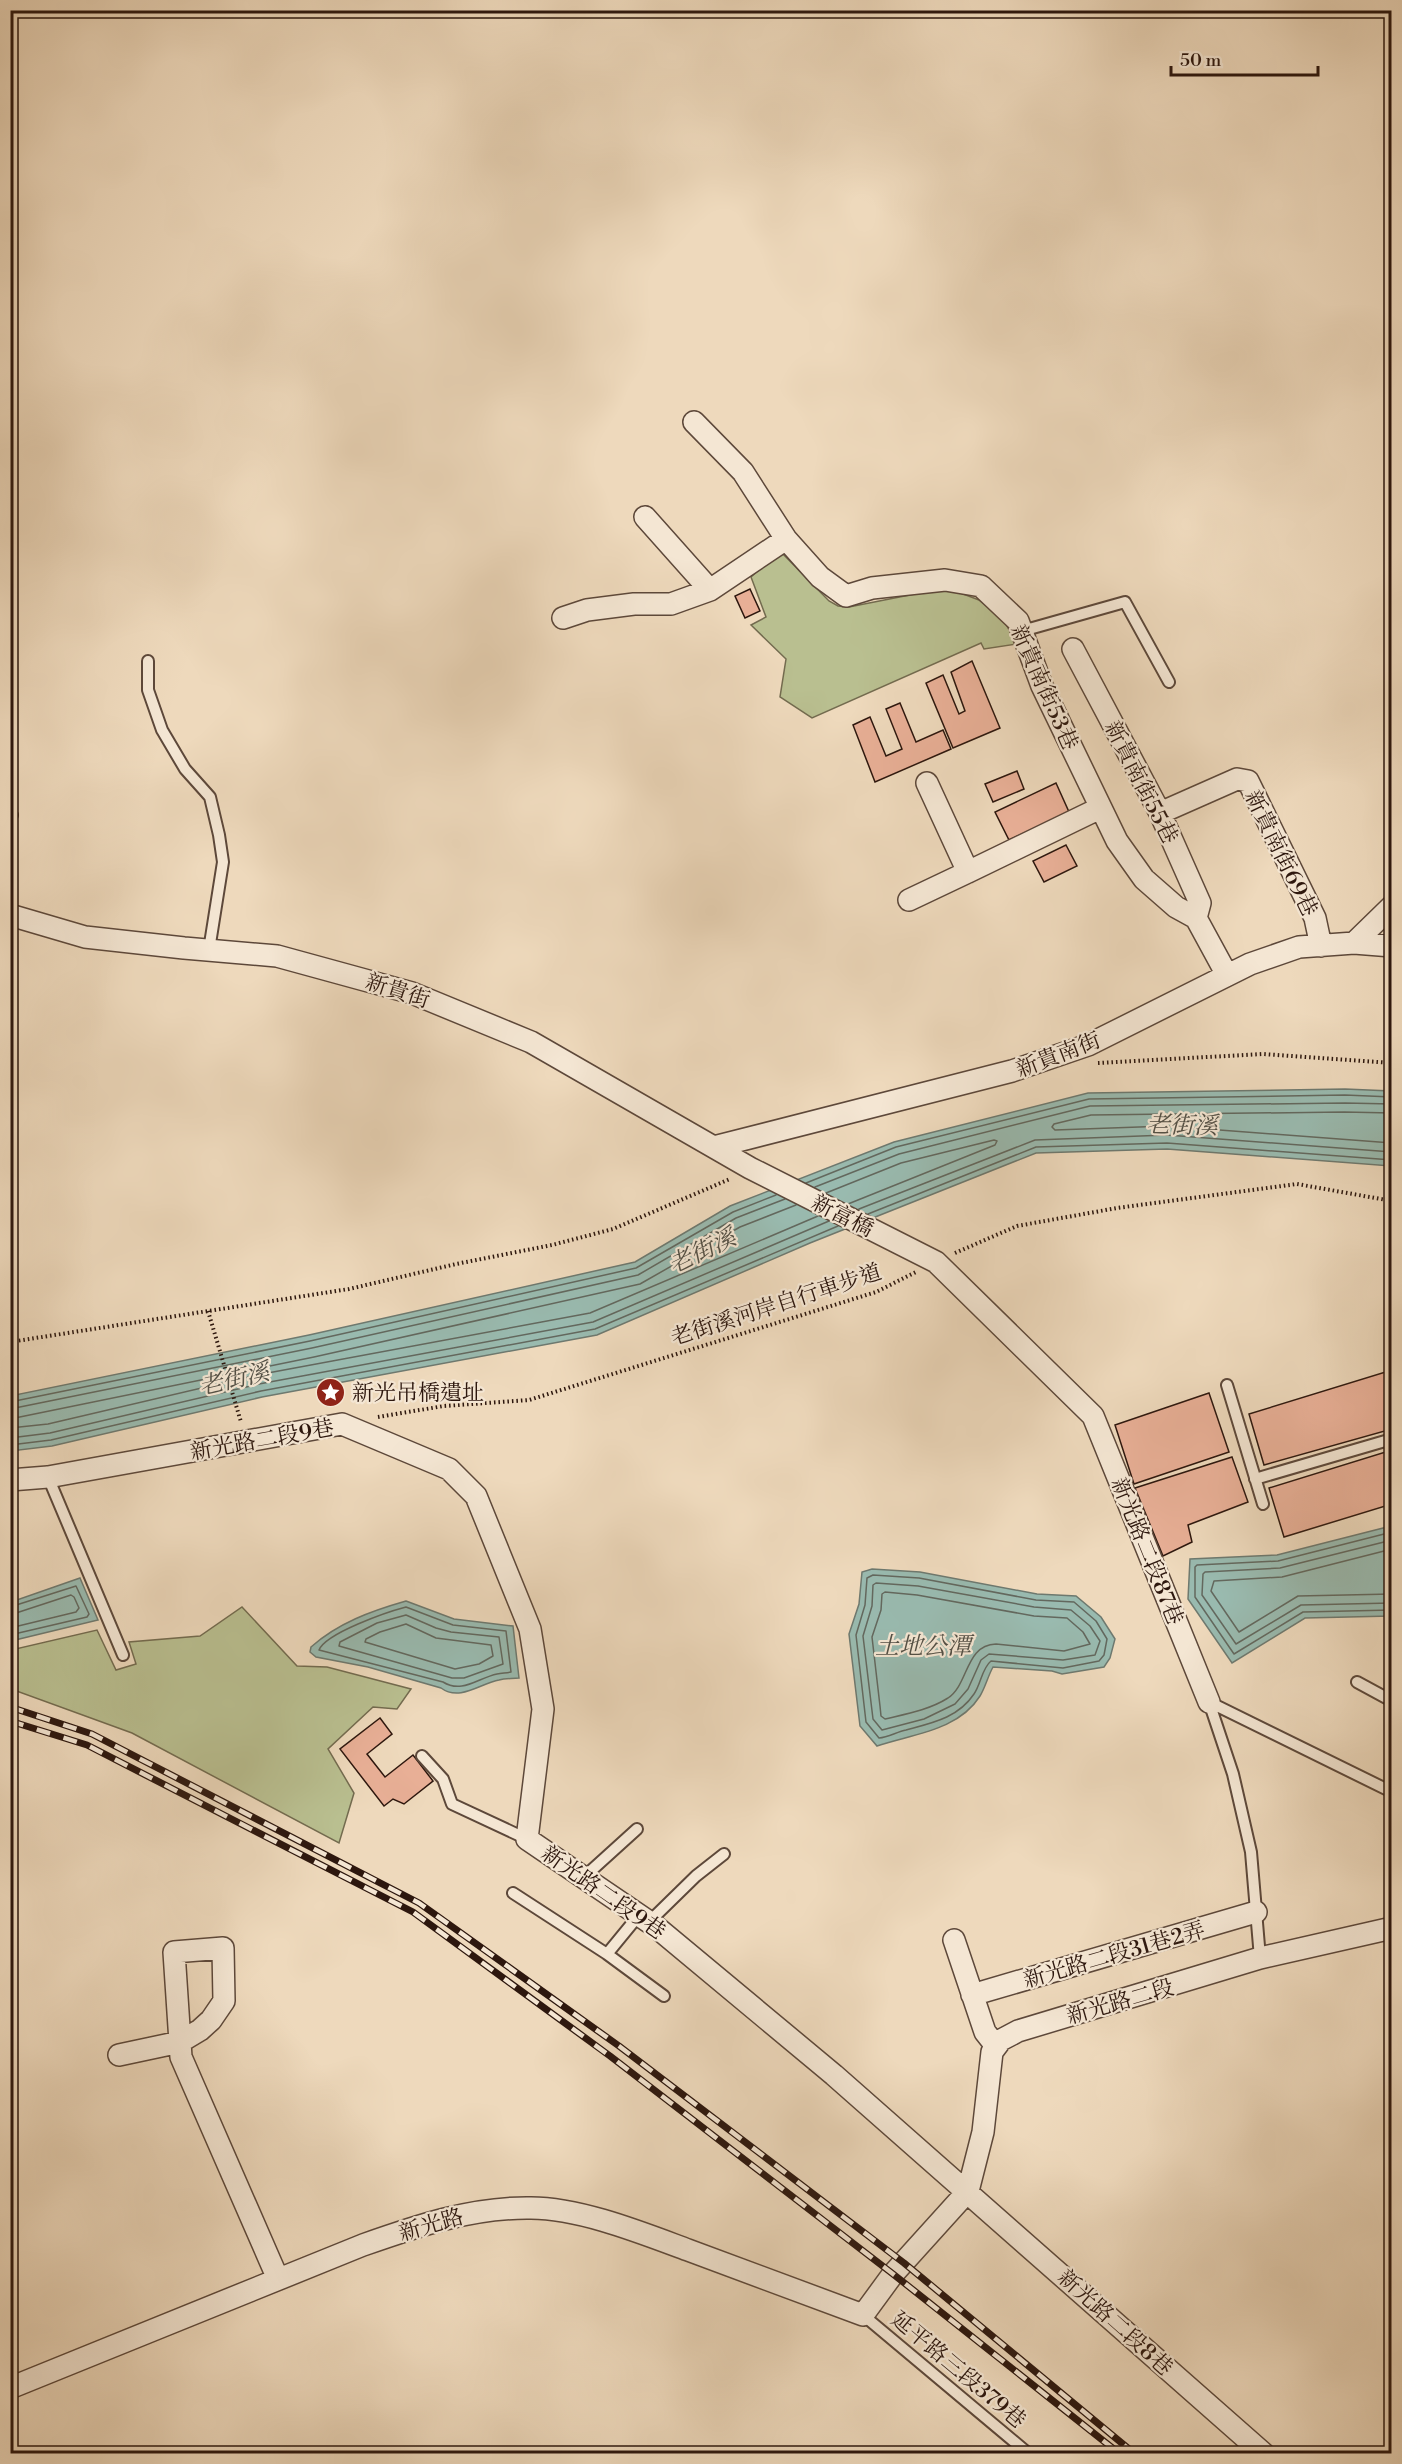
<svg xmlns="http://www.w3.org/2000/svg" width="1402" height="2464" viewBox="0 0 1402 2464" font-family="'Libre Bodoni','Noto Serif TC',serif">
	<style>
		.green { fill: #b9bf90; stroke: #736b4f; stroke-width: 1.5 }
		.water { fill: #99baaf; stroke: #6e796f; stroke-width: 1.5 }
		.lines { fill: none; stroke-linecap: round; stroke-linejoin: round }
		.shore { stroke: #63685e; stroke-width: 1.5 }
		.building { fill: #e8af96; stroke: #2d170e; stroke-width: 1.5 }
		.service-casing { stroke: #5d483a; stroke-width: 14 }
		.minor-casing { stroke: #5d483a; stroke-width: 24 }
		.path { stroke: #2d170e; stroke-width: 4; stroke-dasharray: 1.5 3; stroke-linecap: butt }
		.service { stroke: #f4e6d3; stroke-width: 10 }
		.minor { stroke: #f4e6d3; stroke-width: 21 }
		.rail-casing { stroke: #2d170e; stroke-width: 7 }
		.rail { stroke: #f4e6d3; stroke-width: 4.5; stroke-dasharray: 14; stroke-linecap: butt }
		.labels { text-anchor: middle; stroke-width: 4.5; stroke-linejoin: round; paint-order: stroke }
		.street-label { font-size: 22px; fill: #2d170e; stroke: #f4e6d3 }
		.poi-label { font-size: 22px; fill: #2d170e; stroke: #f4e6d3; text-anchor: start }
		.water-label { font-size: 24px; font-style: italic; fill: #535046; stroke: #f4e6d3 }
	</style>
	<rect width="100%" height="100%" fill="#eed9bc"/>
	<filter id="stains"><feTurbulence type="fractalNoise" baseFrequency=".00333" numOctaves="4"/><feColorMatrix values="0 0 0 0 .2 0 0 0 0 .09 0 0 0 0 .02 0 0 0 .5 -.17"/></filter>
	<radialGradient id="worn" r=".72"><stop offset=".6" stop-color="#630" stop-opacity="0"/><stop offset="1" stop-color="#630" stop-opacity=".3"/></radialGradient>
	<path class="green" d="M780,551l49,50 9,5 11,1 86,-17 23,2 21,8 24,19 14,25 -33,5 -3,-6 -169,75 -32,-21 6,-38 -35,-34 15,-8 -15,-40z
		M242,1607l55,59 30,1 84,22 -14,20 -24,-2 -45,42 26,44 -15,50 -207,-110 -121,-44v-39l86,-20 19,40 20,-6 -7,-22 71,-6z"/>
	<path class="water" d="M1345,1089l46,2v75l-224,-17 -131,4 -226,90 -213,92 -335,62 -210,49 -41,5 -1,-55 299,-61 326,-73 95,-56 164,-64 194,-49z
		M1391,1526v90l-86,2 -73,45 -44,-64 2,-40 87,-4z
		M872,1569l48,3 117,22 39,2 25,21 14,22 -5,19 -6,9 -42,7 -10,-3 -59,-4c-5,9 -8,21 -13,29 -22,35 -68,38 -103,50l-17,-20 -11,-92 10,-30 3,-32z
		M80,1578l18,42 -87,21v-39z
		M406,1601l48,18 59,7 6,52c-7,1 -13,0 -20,2 -18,3 -39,22 -58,8l-73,-21 -52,-10 -6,-5 1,-5c27,-24 60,-36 95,-46z"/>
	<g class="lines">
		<path class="shore" d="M1392,1113l-48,-1 -253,3 -37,9 -2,3 3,3 112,-4 225,17
			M806,1183l90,-36 193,-48 256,-4 47,2
			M815,1187l84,-33 191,-48 255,-3 47,1
			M826,1193l75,-30 93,-23 3,1 -2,4 -147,59
			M859,1209l176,-69 132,-5 225,17
			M868,1214l168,-67 131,-4 225,17
			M10,1402l300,-61 326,-73 97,-56 43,-17
			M10,1409l302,-61 326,-73 98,-57 49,-19
			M10,1419l304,-62 326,-73 100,-57 56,-22
			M10,1428l38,-4 209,-49 333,-62 228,-97
			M10,1438l40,-5 209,-49 334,-62 236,-101
			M10,1445l41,-5 210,-49 334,-62 243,-103
			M1392,1532l-114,29 -81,4 -2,2v30l39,57 69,-42 89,-2
			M1392,1540l-112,28 -75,4 -2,2 -1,21 34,49 65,-39 91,-2
			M1392,1549l-110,28 -68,4 -3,10 28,41 59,-36 94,-2
			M873,1575l46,3 117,22 38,2 22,19 11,18 -3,16 -5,6 -36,7 -72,-7c-9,7 -10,23 -17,33 -16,24 -42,29 -68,36 -9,2 -18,7 -27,8l-13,-16 -10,-87 9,-30 2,-27z
			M876,1583l42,3 116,21 37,3 19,16 10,15 -5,14 -32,5 -74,-6 -8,6 -13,29 -13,15 -31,15 -42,11 -9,-11 -10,-83 9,-30 1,-21z
			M885,1592l32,3 117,21 33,2 16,14 7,12 -26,7 -68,-7c-31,1 -27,40 -48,54 -19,12 -42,16 -63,21l-4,-3 -1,-10 -8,-69 9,-27 1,-16z
			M10,1607l66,-21 13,28 -2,3 -77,18
			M406,1607l47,18 53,6 5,41c-5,1 -9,1 -14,2 -19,4 -35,20 -54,8l-124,-32c7,-17 68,-38 87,-43z
			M10,1615l61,-20 3,2 5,11 -3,4 -66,16
			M406,1615l30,13 15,4 48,5 4,27 -39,14h-12l-113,-32 1,-4 37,-19z
			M406,1624l30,14 55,7 2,11 -14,8 -24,5 -90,-27 1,-3 14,-7z"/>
	</g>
	<path class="building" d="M750,589l10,22 -15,7 -10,-22z
		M972,661l28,67 -47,20 -27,-65 17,-8 16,39 6,-3 -14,-39z
		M900,703l16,39 27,-12 8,19 -76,33 -22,-57 17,-8 16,39 16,-7 -16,-40z
		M1017,771l7,18 -31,13 -8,-18z
		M1056,783l13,29 -60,28 -14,-28z
		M1066,845l11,21 -33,16 -11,-21z
		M1392,1370v59l-128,36 -15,-51z
		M1209,1393l20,59 -95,32 -19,-59z
		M1392,1450v54l-108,33 -15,-49z
		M1232,1457l16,45 -60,23 4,17 -29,14 -28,-68z
		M380,1718l12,16 -25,20 18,23 28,-22 20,26 -29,23 -11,-5 -9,7 -44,-57z"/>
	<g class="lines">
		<defs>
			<path id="service" d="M1022,631l103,-29 44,80
				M148,661v29l14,40 23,39 25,28 9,38 4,27 -14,88
				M10,814l2,1
				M1227,1385l36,119
				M48,1477l75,178
				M1255,1479l137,-40
				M1357,1682l35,19
				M1209,1702l24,72 18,78 9,106
				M1209,1702l183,90
				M422,1756l21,23 9,25 75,35
				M584,1877l53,-48
				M513,1893l94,61 32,-39
				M649,1922l47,-46 28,-22
				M607,1954l57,42
				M863,2315l166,139"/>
			<path id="minor" d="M694,422l49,50 43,67 34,38 26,19 26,-8 73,-8 36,6 37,35 24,65 75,155 27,38 32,28 20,11 31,57
				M645,517l65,73
				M563,618l24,-8 47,-6h37l39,-14 76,-51
				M1073,649l87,164 40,90 -4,15
				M927,783l41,89 132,-64
				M1160,813l77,-34 11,2 67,137 6,28
				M909,900l59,-28
				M10,915l75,22 99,11 93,8 135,37 119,49 219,126 186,94 157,154 116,286
				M1354,943l38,-37
				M714,1147l298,-76 76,-26 162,-81 49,-17 55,-4 38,3
				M10,1480l38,-3 294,-53 107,45 27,27 54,133 13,80 -16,130 128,87 179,149 430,379
				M954,1940l31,92 11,14
				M972,1995l284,-83
				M119,2055l61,-13 20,-12 11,-10 13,-19 -1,-53 -49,4 7,105 97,222
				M10,2388l353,-143c54,-19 109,-38 168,-37 49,0 111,25 157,42 59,22 117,44 175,65l30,-41 75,-83 15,-59 9,-80 9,-12 17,-9 242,-73 132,-30"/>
		</defs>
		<use href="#service" class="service-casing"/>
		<use href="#minor" class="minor-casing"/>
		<path class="path" d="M1098,1063l165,-9 129,9
			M955,1253l62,-27 100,-18 180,-24 95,17
			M208,1311l33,111
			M10,1342l339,-53 107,-25 96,-19 61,-16 117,-50
			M378,1417l66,-11 85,-6 347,-108 40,-20"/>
		<use href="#service" class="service"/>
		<use href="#minor" class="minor"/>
		<defs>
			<path id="rail" d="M10,1707l82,27 327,169 200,143 285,217 231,191
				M10,1721l77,24 326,167 197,144 283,218 227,180"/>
		</defs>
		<use href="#rail" class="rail-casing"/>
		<use href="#rail" class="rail"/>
	</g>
	<defs>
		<symbol id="sight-disc" viewBox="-11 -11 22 22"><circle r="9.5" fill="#8f2418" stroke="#f4e6d3"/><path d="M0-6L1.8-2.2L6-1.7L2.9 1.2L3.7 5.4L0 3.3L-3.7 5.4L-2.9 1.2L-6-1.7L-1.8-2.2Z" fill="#fff"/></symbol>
	</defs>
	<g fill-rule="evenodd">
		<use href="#sight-disc" x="314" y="1376" width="33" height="33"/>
	</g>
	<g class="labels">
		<g class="street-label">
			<text transform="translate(1045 687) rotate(66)" y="8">新貴南街53巷</text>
			<text transform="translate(1142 782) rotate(63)" y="8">新貴南街55巷</text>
			<text transform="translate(1282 853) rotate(64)" y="8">新貴南街69巷</text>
			<text transform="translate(398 990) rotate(18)" y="8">新貴街</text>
			<text transform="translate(1058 1054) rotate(-21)" y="8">新貴南街</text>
			<text transform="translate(843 1215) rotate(27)" y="8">新富橋</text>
			<text transform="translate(776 1304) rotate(-18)" y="8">老街溪河岸自行車步道</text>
			<text transform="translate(262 1439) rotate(-10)" y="8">新光路二段9巷</text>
			<text transform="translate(1148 1551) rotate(68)" y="8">新光路二段87巷</text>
			<text transform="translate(604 1892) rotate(35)" y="8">新光路二段9巷</text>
			<text transform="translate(1114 1954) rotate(-16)" y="8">新光路二段31巷2弄</text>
			<text transform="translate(1120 2001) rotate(-16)" y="8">新光路二段</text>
			<text transform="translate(431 2224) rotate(-16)" y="8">新光路</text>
			<text transform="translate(1116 2322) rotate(42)" y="8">新光路二段8巷</text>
			<text transform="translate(959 2369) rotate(40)" y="8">延平路三段379巷</text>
		</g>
		<g class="poi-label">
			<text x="352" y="1400">新光吊橋遺址</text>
		</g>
		<g class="water-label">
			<text transform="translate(1182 1125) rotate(1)" y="8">老街溪</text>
			<text transform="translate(702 1251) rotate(-26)" y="8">老街溪</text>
			<text transform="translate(234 1379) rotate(-13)" y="8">老街溪</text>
			<text x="923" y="1654">土地公潭</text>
		</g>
	</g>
	<rect width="1402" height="2464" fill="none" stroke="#eed9bc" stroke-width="36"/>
	<rect x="12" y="12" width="1378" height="2440" fill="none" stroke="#2d170e" stroke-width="3"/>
	<rect x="18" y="18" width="1366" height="2428" fill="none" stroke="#2d170e" stroke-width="1.5"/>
	<path d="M1171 66v9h147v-9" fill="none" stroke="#2d170e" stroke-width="3"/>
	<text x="1180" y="66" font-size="18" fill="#2d170e" stroke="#f4e6d3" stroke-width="4.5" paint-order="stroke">50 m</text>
	<rect width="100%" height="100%" filter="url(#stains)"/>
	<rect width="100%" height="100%" fill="url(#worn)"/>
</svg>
